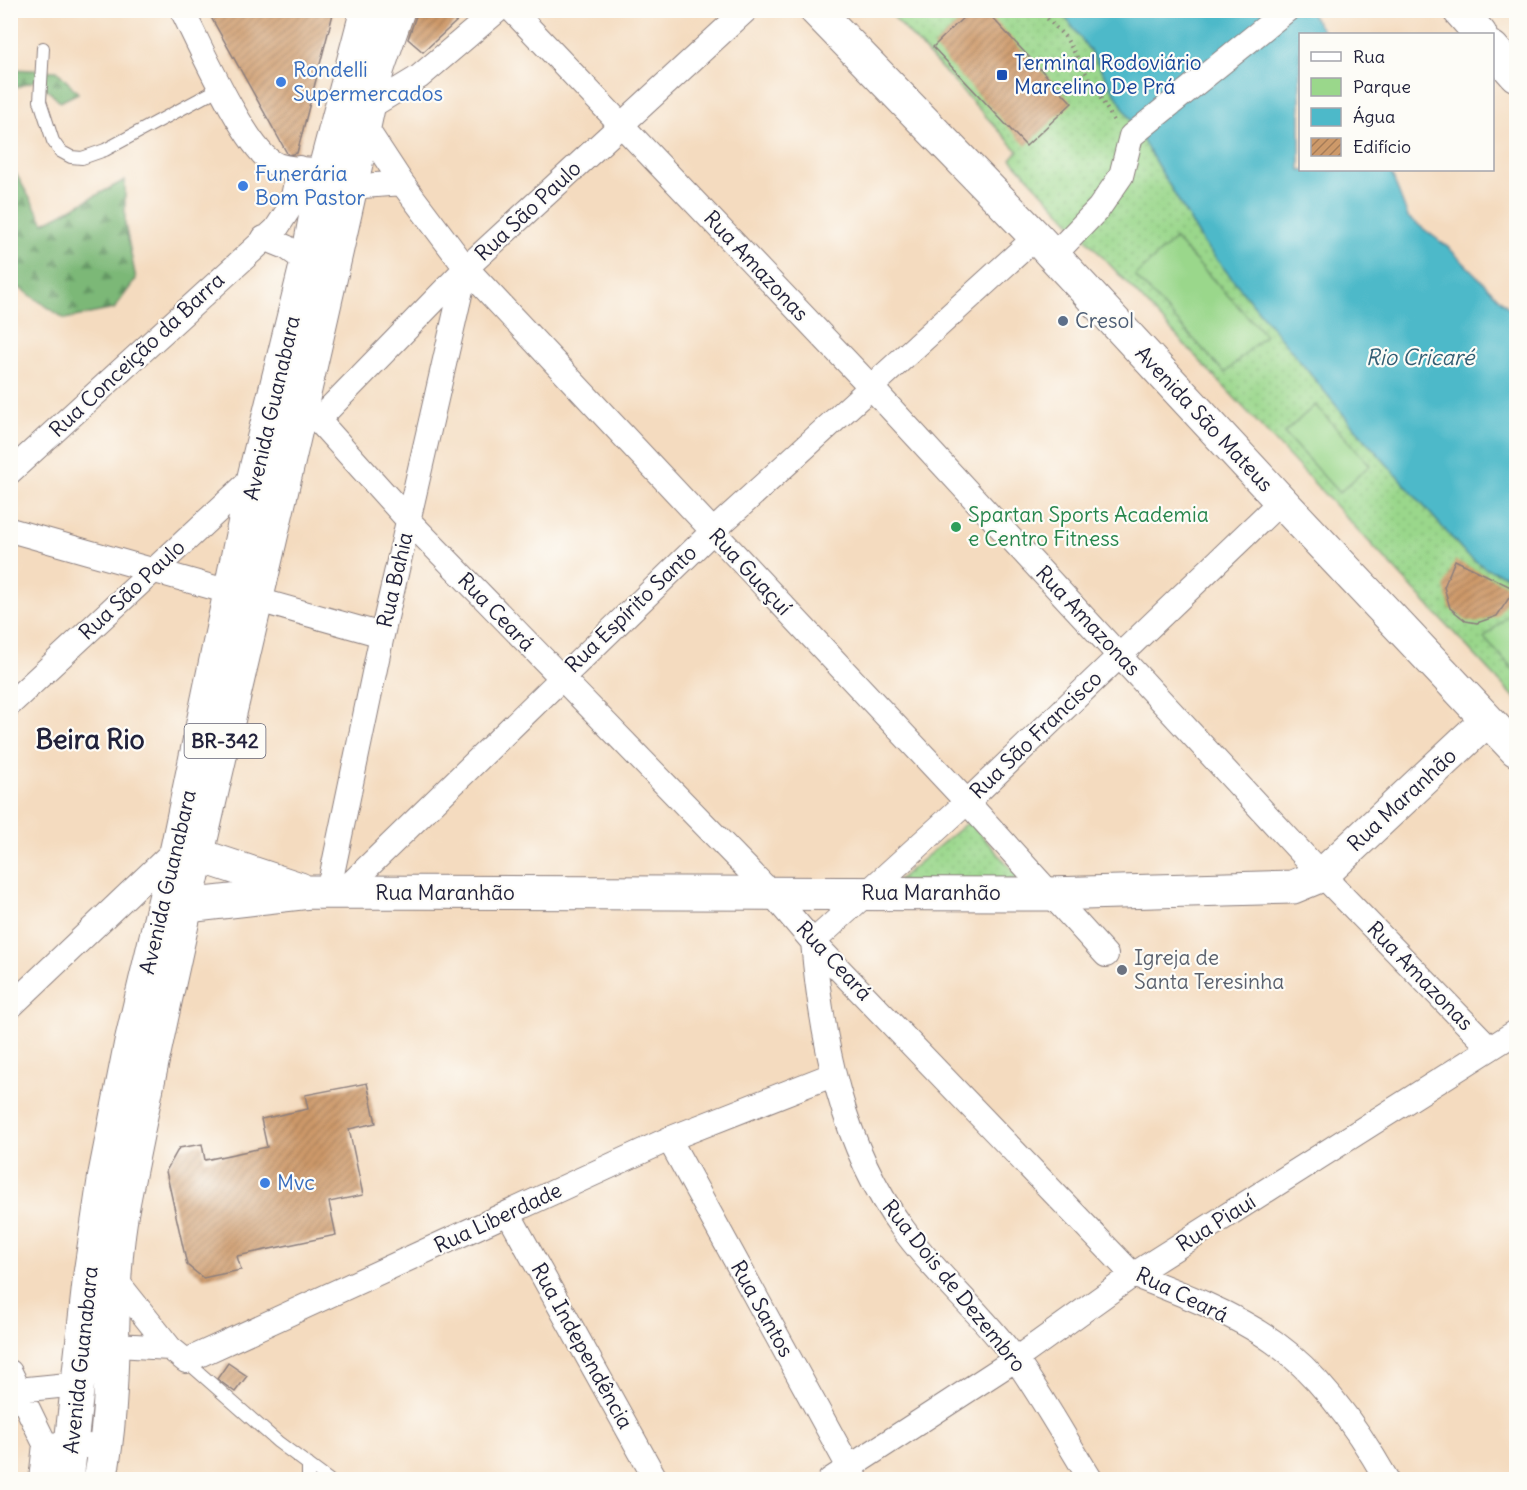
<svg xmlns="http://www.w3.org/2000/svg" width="1527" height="1490" viewBox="0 0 1527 1490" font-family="Delius,sans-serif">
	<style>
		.green { fill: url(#green-dots); stroke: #5e7c63; stroke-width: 1.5 }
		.forest { fill: url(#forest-firs); stroke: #4e6d59; stroke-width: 1.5 }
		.pitch { fill: #9ad78b; stroke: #5e7c63; stroke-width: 1.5 }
		.water { fill: #4db9c9; stroke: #386e82; stroke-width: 1.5 }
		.building { fill: url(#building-hatch) }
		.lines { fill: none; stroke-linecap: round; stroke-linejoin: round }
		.lane-casing { stroke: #8b7e7d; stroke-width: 14 }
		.street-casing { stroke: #8b7e7d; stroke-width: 26 }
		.secondary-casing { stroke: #8b7e7d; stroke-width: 35 }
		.primary-casing { stroke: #8b7e7d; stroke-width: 35 }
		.path { stroke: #8b7e7d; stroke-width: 4; stroke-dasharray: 1.5 4.5; stroke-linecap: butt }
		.lane { stroke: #fff; stroke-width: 12 }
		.street { stroke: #fff; stroke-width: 24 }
		.secondary { stroke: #fff; stroke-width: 33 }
		.primary { stroke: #fff; stroke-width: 33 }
		.transit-dot { fill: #1a4fb4; stroke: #fdfcf7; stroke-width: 2 }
		.shop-dot { fill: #3f7fe0; stroke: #fdfcf7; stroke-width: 2 }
		.service-dot { fill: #5c6f8a; stroke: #fdfcf7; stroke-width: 2 }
		.leisure-dot { fill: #2e9e5b; stroke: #fdfcf7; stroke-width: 2 }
		.worship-dot { fill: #6b7280; stroke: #fdfcf7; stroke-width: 2 }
		.labels { text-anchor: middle; stroke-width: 4.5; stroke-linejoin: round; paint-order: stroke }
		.shield { fill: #fdfcf7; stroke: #646373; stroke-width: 1.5 }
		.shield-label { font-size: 20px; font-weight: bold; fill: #22223b }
		.transit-label { font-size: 21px; fill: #164399; stroke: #fdfcf7; text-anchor: start }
		.shop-label { font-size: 21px; fill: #366cbe; stroke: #fdfcf7; text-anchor: start }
		.street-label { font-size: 21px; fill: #22223b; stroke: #fdfcf7 }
		.service-label { font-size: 21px; fill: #4e5e75; stroke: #fdfcf7; text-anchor: start }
		.leisure-label { font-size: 21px; fill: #27864d; stroke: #fdfcf7; text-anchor: start }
		.worship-label { font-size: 21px; fill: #5b616d; stroke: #fdfcf7; text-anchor: start }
		.water-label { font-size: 22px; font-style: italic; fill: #335e74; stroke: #fdfcf7 }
		.district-label { font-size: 27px; font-weight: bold; fill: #22223b; stroke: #fdfcf7 }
	</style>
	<defs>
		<pattern id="green-dots" width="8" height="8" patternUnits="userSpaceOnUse" patternTransform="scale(1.5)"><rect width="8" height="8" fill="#9ad78b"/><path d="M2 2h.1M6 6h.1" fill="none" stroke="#84b879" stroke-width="1.8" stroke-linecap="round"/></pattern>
		<pattern id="forest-firs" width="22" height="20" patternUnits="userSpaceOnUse" patternTransform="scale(1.5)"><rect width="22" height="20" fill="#7bb877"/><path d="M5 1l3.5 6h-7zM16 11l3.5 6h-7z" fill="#649563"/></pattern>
		<pattern id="building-hatch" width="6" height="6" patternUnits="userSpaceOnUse" patternTransform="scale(1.5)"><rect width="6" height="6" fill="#cd9969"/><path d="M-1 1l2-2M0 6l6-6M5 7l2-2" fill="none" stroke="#a67c58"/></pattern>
	</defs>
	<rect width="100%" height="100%" fill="#fdfcf7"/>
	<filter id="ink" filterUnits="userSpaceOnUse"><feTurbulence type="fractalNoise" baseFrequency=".0167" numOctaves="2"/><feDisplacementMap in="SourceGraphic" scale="12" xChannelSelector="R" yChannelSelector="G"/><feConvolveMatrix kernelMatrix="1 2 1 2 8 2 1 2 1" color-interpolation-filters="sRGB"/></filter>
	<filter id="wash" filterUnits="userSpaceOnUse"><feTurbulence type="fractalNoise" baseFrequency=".008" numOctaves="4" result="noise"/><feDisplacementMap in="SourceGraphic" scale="24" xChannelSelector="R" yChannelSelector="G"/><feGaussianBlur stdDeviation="1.35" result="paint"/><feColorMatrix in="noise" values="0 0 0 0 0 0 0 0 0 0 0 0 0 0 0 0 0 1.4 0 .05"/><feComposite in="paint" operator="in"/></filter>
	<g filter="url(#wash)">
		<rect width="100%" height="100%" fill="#f4dbbf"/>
		<path class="green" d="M888,11h173l29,40 114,193 144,176 119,135 20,14 29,10v120l-505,-540 7,-8z
			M969,821l52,59 -125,2z"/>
		<path class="forest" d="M10,69l47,2 21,22 -18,9 -23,-22 -26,9z
			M11,165l33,58 81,-43v44l11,55 -22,30 -49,10 -54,-37z"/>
		<path class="pitch" d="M1175,239l90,96 -40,38 -90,-97z
			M1315,405l55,60 -31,28 -55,-60z
			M1516,608v64l-32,-34z"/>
		<path class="water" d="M1061,11h248l16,23h-25v136h90l18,47 41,31 67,67v264l-29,-10 -20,-14 -119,-135 -144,-176 -114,-193z"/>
		<g id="blocks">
			<path class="building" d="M207,10h127l-37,143 -9,2z
				M418,10h51l-46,42 -15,-13z
				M971,10h14l87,93 -46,43 -93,-99z
				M1455,560l60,29 -18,27 -20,7 -11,-2 -16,-13 -6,-21z
				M367,1083l9,40 -27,6 14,66 -34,7 7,33 -99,21 4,14 -38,8 -16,-13 -21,-94 13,-23 23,-4 3,16 62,-13 -6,-28 47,-10 -3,-14z
				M228,1363l19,13 -12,16 -18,-13z"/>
		</g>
	</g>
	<g filter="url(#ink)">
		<use href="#blocks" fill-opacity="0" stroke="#8b7e7d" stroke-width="1.5"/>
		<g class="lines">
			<defs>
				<path id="lane" d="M43,48l-3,53 13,40 7,10 11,6 11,1 23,-8 117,-63
					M186,1361l92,81 51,38
					M308,1464v16"/>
				<path id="street" d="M182,10c17,34 62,135 90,152 11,8 27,6 40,8
					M512,10l359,377 451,488 168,173
					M368,108l51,-31 79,-67
					M364,125l38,58 64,85 501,534 139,153
					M350,187l52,-4
					M264,238l22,9 21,15
					M1053,256l46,-48 22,-32 10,-40 156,-126
					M298,415l20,5 91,101 363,373 41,48 320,333c45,17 102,39 141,67 47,34 84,87 113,138
					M318,420l148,-152 280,-258
					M10,472l266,-243 15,-23 8,-38
					M10,530l372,105
					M10,704l244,-227
					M328,893l54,-258 84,-367
					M341,893l371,-361 324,-295
					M10,1007l167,-159
					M669,1139l187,341
					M508,1213l148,267
					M108,1278l7,1 55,69 16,13 483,-222 163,-64
					M98,1344l72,4
					M10,1372l35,72 62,3
					M18,1390l60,-6
					M41,1480l4,-36
					M830,1480l186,-121 117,-84 383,-243
					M1091,1480c-25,-40 -48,-82 -75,-120 -34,-47 -80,-85 -113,-131 -61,-83 -81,-187 -90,-287l154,-140 314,-301"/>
				<path id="secondary" d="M816,10l220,227 245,264 235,249
					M198,855l102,34
					M187,906l123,-14 739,2 244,-7 29,-12 165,-155"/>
				<path id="primary" d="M1459,10l21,24
					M1492,48l24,27
					M67,1480l23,-206 15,-100 26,-132 46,-194 77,-371 53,-215 17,-90 43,-162
					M100,1480c19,-93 6,-188 24,-280 72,-366 166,-727 244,-1092l10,-40 20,-58"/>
			</defs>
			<use href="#lane" class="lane-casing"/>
			<use href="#street" class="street-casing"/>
			<use href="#secondary" class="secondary-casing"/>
			<use href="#primary" class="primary-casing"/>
			<path class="path" d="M1039,10l27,28 49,85"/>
			<use href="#lane" class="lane"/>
			<use href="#street" class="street"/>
			<use href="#secondary" class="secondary"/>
			<use href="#primary" class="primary"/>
		</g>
	</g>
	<rect class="transit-dot" x="996" y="69" width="12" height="12" rx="3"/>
	<g class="shop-dot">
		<circle cx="281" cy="82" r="6"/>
		<circle cx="243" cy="186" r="6"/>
		<circle cx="265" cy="1183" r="6"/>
	</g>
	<circle class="service-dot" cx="1063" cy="321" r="6"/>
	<circle class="leisure-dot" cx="956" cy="527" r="6"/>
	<circle class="worship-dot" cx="1122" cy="970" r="6"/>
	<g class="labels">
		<rect class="shield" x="184.5" y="724" width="81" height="34" rx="4.5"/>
		<g class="shield-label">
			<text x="225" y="748">BR-342</text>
		</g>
		<g class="transit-label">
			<text x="1014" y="70">Terminal Rodoviário<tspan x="1014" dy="24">Marcelino De Prá</tspan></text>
		</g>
		<g class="shop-label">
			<text x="293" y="77">Rondelli<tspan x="293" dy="24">Supermercados</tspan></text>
			<text x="255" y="181">Funerária<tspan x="255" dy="24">Bom Pastor</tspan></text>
			<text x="277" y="1190">Mvc</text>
		</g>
		<g class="street-label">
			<text transform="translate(528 211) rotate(-43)" y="7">Rua São Paulo</text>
			<text transform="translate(756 266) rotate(47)" y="7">Rua Amazonas</text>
			<text transform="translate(137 355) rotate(-43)" y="7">Rua Conceição da Barra</text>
			<text transform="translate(272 408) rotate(-77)" y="7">Avenida Guanabara</text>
			<text transform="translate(1204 419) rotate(47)" y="7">Avenida São Mateus</text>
			<text transform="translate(750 572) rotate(47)" y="7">Rua Guaçuí</text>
			<text transform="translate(395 580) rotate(-77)" y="7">Rua Bahia</text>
			<text transform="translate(132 590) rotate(-43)" y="7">Rua São Paulo</text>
			<text transform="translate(631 609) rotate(-44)" y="7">Rua Espírito Santo</text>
			<text transform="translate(496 612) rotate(46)" y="7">Rua Ceará</text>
			<text transform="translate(1088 621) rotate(47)" y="7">Rua Amazonas</text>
			<text transform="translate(1036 735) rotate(-44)" y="7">Rua São Francisco</text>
			<text transform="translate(1402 800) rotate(-43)" y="7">Rua Maranhão</text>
			<text transform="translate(168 882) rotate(-77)" y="7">Avenida Guanabara</text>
			<text x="445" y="900">Rua Maranhão</text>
			<text x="931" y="900">Rua Maranhão</text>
			<text transform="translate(834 961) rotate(47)" y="7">Rua Ceará</text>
			<text transform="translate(1420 976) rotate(46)" y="7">Rua Amazonas</text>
			<text transform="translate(498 1218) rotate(-25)" y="7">Rua Liberdade</text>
			<text transform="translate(1216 1223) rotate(-32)" y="7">Rua Piauí</text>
			<text transform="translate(954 1286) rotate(51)" y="7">Rua Dois de Dezembro</text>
			<text transform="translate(1182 1295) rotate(26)" y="7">Rua Ceará</text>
			<text transform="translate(762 1309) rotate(61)" y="7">Rua Santos</text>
			<text transform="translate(582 1346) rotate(61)" y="7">Rua Independência</text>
			<text transform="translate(81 1360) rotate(-84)" y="7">Avenida Guanabara</text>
		</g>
		<g class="service-label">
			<text x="1075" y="328">Cresol</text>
		</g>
		<g class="leisure-label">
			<text x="968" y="522">Spartan Sports Academia<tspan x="968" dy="24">e Centro Fitness</tspan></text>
		</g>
		<g class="worship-label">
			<text x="1134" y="965">Igreja de<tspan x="1134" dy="24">Santa Teresinha</tspan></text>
		</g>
		<g class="water-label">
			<text x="1420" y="365">Rio Cricaré</text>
		</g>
		<g class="district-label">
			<text x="90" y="749">Beira Rio</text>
		</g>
	</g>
	<rect width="1527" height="1490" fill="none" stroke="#fdfcf7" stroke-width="36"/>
	<rect x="1299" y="33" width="195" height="138" fill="#fdfcf7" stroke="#a5a5ac" stroke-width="1.5"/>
	<rect x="1311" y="52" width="30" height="9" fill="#ffffff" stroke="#a5a5ac" stroke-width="1.5"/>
	<text x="1353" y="63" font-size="18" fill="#22223b">Rua</text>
	<rect x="1311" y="78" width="30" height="18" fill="#9ad78b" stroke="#a5a5ac" stroke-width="1.5"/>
	<text x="1353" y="93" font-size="18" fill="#22223b">Parque</text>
	<rect x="1311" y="108" width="30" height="18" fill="#4db9c9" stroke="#a5a5ac" stroke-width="1.5"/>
	<text x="1353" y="123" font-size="18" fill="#22223b">Água</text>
	<rect x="1311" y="138" width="30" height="18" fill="url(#building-hatch)" stroke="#a5a5ac" stroke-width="1.5"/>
	<text x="1353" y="153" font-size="18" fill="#22223b">Edifício</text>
</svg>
